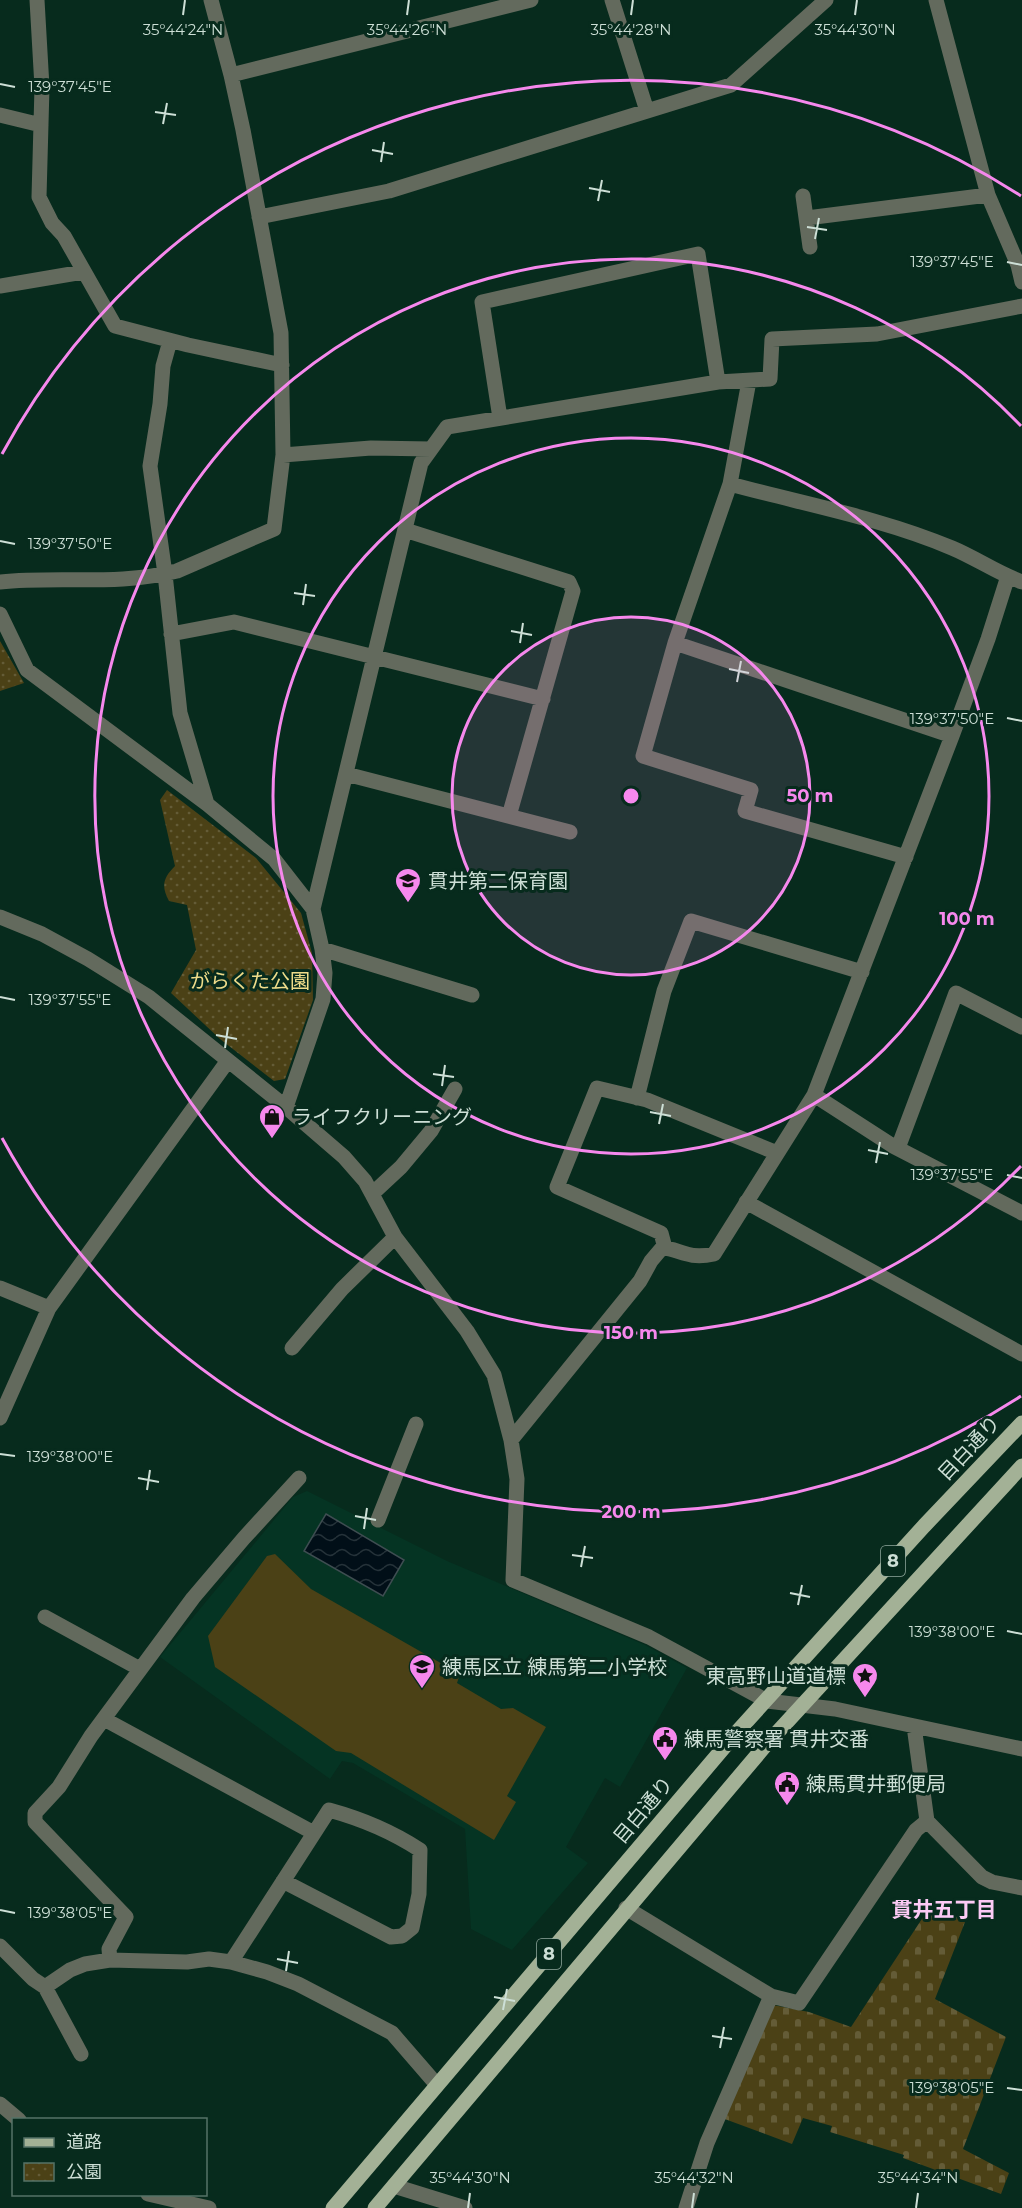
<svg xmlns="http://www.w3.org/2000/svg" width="1022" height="2208" viewBox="0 0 1022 2208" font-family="Montserrat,'Noto Sans JP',sans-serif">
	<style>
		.built { fill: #053423 }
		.grass { fill: #4b4116 }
		.cemetery { fill: url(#cemetery-stones) }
		.park { fill: url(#park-dots) }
		.water { fill: url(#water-waves); stroke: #3e4d51; stroke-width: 1.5 }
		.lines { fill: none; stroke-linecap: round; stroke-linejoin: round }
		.minor { stroke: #636a5d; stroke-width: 15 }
		.major { stroke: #a3b196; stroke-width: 15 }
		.ticks { fill: none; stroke: #cddfd6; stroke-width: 2 }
		.ring { fill: none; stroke: #f688ed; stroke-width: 3 }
		.labels { text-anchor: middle; stroke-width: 6; stroke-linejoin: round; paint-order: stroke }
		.shield { fill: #072b1d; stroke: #92a99e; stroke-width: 1.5 }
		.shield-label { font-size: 18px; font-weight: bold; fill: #cddfd6 }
		.poi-label { font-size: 20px; fill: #cddfd6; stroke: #072b1d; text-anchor: start }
		.park-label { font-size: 20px; fill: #efdc8a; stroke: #072b1d }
		.street-label { font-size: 20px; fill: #cddfd6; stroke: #072b1d }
		.neighbourhood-label { font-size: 21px; font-weight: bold; fill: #fccaf5; stroke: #072b1d }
		.ticks-label { font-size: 15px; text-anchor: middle; fill: #cddfd6; stroke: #072b1d; stroke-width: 6; stroke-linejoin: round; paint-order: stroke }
		.centre { fill: #f688ed; stroke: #072b1d; stroke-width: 3 }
		.ring-label { font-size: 18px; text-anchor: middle; font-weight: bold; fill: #f688ed; stroke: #072b1d; stroke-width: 6; stroke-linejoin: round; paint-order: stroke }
	</style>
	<defs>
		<pattern id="cemetery-stones" width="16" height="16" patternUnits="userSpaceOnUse" patternTransform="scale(1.5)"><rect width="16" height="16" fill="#4b4116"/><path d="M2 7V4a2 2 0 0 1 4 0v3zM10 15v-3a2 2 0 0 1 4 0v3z" fill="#645c37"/></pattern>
		<pattern id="park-dots" width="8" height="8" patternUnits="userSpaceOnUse" patternTransform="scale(1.5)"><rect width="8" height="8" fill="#4b4116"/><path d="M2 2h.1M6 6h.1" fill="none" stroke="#645c37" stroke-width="1.8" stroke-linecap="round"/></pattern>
		<pattern id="water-waves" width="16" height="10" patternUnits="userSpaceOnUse" patternTransform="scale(1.5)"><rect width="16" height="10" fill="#010f18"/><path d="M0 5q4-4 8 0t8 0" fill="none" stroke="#253239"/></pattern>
	</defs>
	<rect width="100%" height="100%" fill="#072b1d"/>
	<path class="built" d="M307,1491l140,70 198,84 42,23 -67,119 -15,-9 -39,69 22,16 -76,87 -41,-21 -6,-100 -112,-66 -11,-2 -12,18 -170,-122 133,-160z"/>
	<path class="grass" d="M275,1554l36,35 149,85 -3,9 44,26 12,-1 33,19 -39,69 9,6 -22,38 -143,-87 -15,-2 -121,-84 -7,-31 59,-80z"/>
	<path class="cemetery" d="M933,1902l32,20 -30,77 71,38 -43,112 46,24 -8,21 -98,-36 1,-3 -74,-23 2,-6 -29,-8 -11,26 -70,-26 51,-113 36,7 42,15z"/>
	<path class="park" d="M0,641l24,42 -24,8z
		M167,790l89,68 45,55 11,40 1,47 -28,79 -11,2 -54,-42 -49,-46 25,-43 -9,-45 -18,-4c-8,-15 -6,-23 6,-35l-15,-66z"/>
	<path class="water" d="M326,1514l78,46 -21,36 -79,-45z"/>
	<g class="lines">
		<path class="minor" d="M37,0l5,87 -3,110 13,26 12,13 51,90 73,19 94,20
			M612,0l35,111
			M936,0l52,195 30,70 4,17
			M231,75l300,-75
			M0,115l41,10
			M803,196l7,51
			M259,217l130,-26 342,-106 95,-85
			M807,218l181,-23
			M0,286l83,-14
			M170,341l-7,25 -3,38 -10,62 15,108 15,139 27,91
			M749,381l-19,103 -55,159 -32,113 108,34 -6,21 161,46
			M500,418l-18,-116 216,-48 20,128
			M283,455l88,-7 60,1
			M730,484c73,20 151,34 222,64 24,10 45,25 70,34
			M405,530l164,52 4,9 -64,225
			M0,582c59,-6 118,4 177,-11l97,-42 9,-74 -2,-122 -38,-203 -12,-55 -20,-75
			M0,614l27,56 180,134 67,55 39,50 9,40 3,24 -2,26 -37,108
			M171,634l63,-12 309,77
			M675,643l277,93
			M346,774l224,58
			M313,909l108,-446 26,-36 271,-45 52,-3 2,-40 105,-5 145,-28
			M0,917l42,17 46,25 61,38 137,110 58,50 21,24 30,56 72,94 27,44 17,65 6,39 -4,101 136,57 118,64 68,8 187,40
			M322,949l150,46
			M814,1095l79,51 129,67
			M637,1098l27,-107 27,-70 171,51
			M898,1148l58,-155 66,34
			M372,1194l29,-27 30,-36 24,-42
			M746,1202l276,152
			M665,1248l-4,-15 -104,-46 40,-99 50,12 130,53
			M0,1288l49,20
			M292,1348l50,-59 53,-52
			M0,1418l49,-110 178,-246
			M511,1440l129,-159 11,-20 11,-13c10,0 16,4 25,6 9,3 18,2 27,0l100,-159 138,-359 36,-97 20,-63
			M378,1520l38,-96
			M45,1617l95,52
			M104,1719l210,114
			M914,1726l13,95 55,56 10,5 30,6
			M626,1908l145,88 28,7 117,-173 11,-9
			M0,1946l33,33 12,8 36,67
			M110,1960l-1,-11 17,-32 -91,-95v-9l24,-26 32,-51 102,-138 51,-60 55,-60
			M231,1962l98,-152c33,9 62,21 91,40l-1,44 -7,34 -10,8 -11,1 -108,-56
			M45,1987l25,-17 15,-6 25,-4 77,2 22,-3 22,3 36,10 31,12 94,49 45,52
			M0,2104l19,16
			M394,2186l71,22
			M148,2194l61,14
			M686,2208l21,-65 64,-147"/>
		<path class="major" d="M333,2208l404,-476 187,-206 98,-103
			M375,2208l389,-461 258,-281"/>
	</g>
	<path class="ticks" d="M183,15l2,-15M407,15l2,-15M631,15l2,-15M855,15l2,-15M0,84l15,3M155,112l21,3M163,124l4,-21M372,150l21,4M381,162l3,-20M589,188l21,4M598,201l4,-21M807,227l20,3M815,239l4,-21M1007,262l15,3M0,541l15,3M294,593l21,3M303,605l3,-21M511,631l21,4M520,643l3,-20M729,669l20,4M737,682l4,-21M1007,718l15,3M0,997l15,3M216,1035l21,4M225,1048l3,-21M433,1074l21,3M442,1086l3,-21M650,1112l21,4M659,1124l4,-20M868,1150l20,4M876,1163l4,-21M1007,1175l15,3M0,1454l15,2M138,1478l21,4M147,1490l3,-20M355,1516l21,4M364,1529l3,-21M572,1555l21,3M581,1567l4,-21M790,1593l20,4M798,1605l4,-20M1007,1631l15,3M0,1910l15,3M277,1959l21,4M286,1971l3,-20M494,1997l21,4M503,2010l4,-21M712,2036l20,3M720,2048l4,-21M1007,2088l15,2M468,2208l2,-15M692,2208l2,-15M916,2208l2,-15"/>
	<circle cx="631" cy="796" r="179" fill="#f688ed" fill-opacity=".12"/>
	<g class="ring">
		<circle cx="631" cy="796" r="179"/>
		<circle cx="631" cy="796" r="358"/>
		<path d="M1021 1166A537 537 0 1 1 1021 426"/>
		<path d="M1021 1396A716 716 0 0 1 2 1138M2 454A716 716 0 0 1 1021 196"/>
	</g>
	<defs>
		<symbol id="school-pin" viewBox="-11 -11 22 30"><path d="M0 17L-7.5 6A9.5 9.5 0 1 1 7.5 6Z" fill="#f688ed" stroke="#072b1d"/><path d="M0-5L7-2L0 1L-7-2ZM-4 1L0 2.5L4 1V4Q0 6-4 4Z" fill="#111"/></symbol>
		<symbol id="shop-pin" viewBox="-11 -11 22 30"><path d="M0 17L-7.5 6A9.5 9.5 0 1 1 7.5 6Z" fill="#f688ed" stroke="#072b1d"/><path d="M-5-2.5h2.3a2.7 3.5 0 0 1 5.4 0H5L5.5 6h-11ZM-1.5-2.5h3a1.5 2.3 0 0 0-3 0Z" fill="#111"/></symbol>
		<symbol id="sight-pin" viewBox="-11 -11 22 30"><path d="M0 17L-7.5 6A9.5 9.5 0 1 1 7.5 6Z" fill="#f688ed" stroke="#072b1d"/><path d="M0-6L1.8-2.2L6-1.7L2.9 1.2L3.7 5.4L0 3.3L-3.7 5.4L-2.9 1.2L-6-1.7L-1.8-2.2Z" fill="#111"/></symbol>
		<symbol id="civic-pin" viewBox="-11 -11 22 30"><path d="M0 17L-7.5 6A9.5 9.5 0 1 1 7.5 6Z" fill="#f688ed" stroke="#072b1d"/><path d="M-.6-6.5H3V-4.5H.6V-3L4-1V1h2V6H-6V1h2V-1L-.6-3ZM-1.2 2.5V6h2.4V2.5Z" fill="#111"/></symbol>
	</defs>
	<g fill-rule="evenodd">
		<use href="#school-pin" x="393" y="866" width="30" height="40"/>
		<use href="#shop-pin" x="257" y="1102" width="30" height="40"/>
		<use href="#school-pin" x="407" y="1652" width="30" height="40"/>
		<use href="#sight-pin" x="850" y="1661" width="30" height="40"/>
		<use href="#civic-pin" x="650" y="1724" width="30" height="40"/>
		<use href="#civic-pin" x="772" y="1769" width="30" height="40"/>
	</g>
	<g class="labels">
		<g class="shield">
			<rect x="881" y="1546" width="24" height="30" rx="4.5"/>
			<rect x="537" y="1939" width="24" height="30" rx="4.5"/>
		</g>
		<g class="shield-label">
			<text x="893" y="1567">8</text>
			<text x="549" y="1960">8</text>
		</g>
		<g class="poi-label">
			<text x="428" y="888">貫井第二保育園</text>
			<text x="292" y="1124">ライフクリーニング</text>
			<text x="442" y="1674">練馬区立 練馬第二小学校</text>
			<text x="846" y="1683" text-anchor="end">東高野山道道標</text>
			<text x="684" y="1746">練馬警察署 貫井交番</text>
			<text x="806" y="1791">練馬貫井郵便局</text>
		</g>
		<g class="park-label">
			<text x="250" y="988">がらくた公園</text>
		</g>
		<g class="street-label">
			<text transform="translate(969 1448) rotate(-47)" y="7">目白通り</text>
			<text transform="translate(643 1810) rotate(-50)" y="7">目白通り</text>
		</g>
		<g class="neighbourhood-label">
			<text x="944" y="1917">貫井五丁目</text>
		</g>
	</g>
	<g class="ticks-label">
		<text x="183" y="35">35°44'24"N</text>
		<text x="407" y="35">35°44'26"N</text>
		<text x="631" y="35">35°44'28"N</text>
		<text x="855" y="35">35°44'30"N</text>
		<text x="70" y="92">139°37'45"E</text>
		<text x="952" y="267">139°37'45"E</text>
		<text x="70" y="549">139°37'50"E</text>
		<text x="952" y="724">139°37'50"E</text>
		<text x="70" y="1005">139°37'55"E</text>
		<text x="952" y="1180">139°37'55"E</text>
		<text x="70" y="1462">139°38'00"E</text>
		<text x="952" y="1637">139°38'00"E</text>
		<text x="70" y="1918">139°38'05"E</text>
		<text x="952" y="2093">139°38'05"E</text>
		<text x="470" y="2183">35°44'30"N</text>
		<text x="694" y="2183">35°44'32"N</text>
		<text x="918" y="2183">35°44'34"N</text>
	</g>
	<circle cx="631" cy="796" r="9" class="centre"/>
	<g class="ring-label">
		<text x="810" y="802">50 m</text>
		<text x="967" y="925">100 m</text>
		<text x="631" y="1339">150 m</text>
		<text x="631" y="1518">200 m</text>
	</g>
	<rect x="12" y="2118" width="195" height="78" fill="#072b1d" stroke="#567367" stroke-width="1.5"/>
	<rect x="24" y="2138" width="30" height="9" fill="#a3b196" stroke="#567367" stroke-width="1.5"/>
	<text x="66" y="2148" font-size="18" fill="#cddfd6">道路</text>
	<rect x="24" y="2163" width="30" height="18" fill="url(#park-dots)" stroke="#567367" stroke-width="1.5"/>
	<text x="66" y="2178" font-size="18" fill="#cddfd6">公園</text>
</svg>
